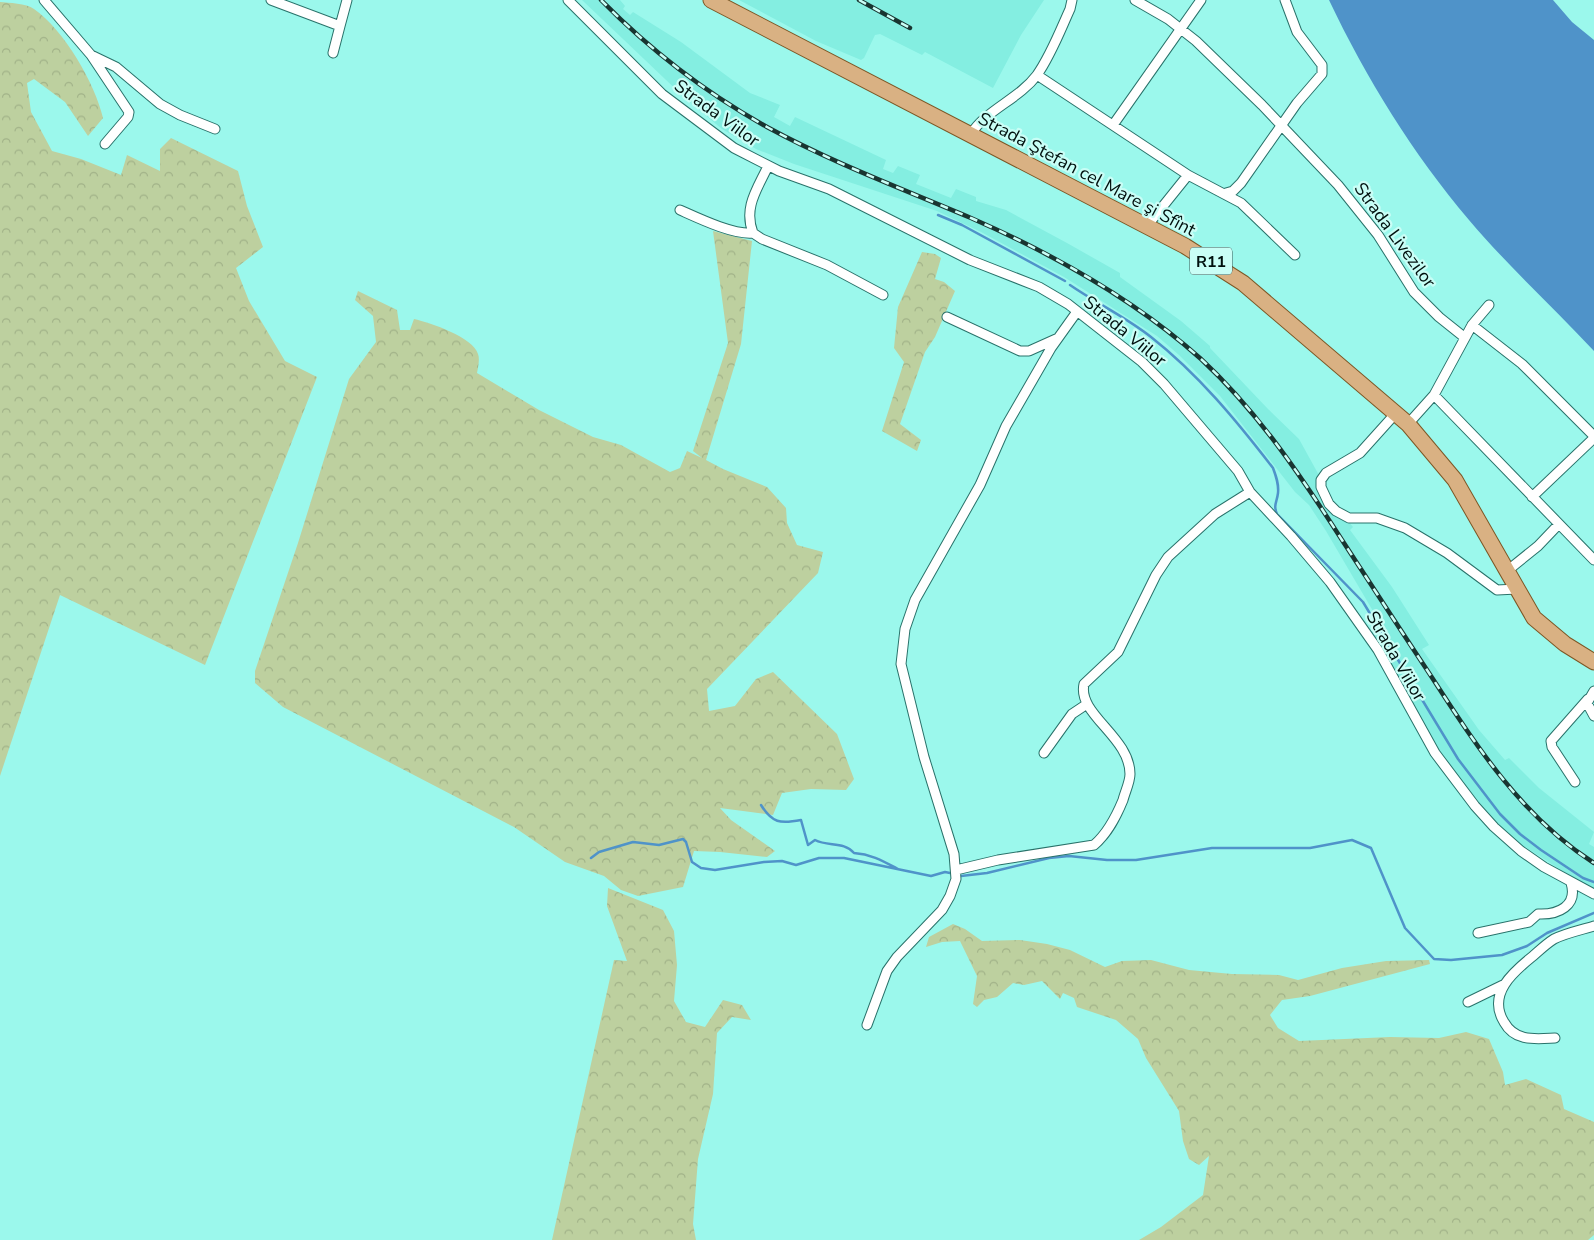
<svg xmlns="http://www.w3.org/2000/svg" width="1594" height="1240" viewBox="0 0 1594 1240" font-family="'Nunito Sans',sans-serif">
	<style>
		.built { fill: #84eee1 }
		.forest { fill: url(#forest-crowns) }
		.water { fill: #4f93c9 }
		.lines { fill: none; stroke-linecap: round; stroke-linejoin: round }
		.stream { stroke: #4f93c9; stroke-width: 2.5 }
		.street-casing { stroke: #29726a; stroke-width: 11 }
		.primary-casing { stroke: #7d5725; stroke-width: 17 }
		.street { stroke: #fff; stroke-width: 9 }
		.primary { stroke: #d9b183; stroke-width: 15 }
		.rail-casing { stroke: #193531; stroke-width: 4.5 }
		.rail { stroke: #c9fef6; stroke-width: 2.5; stroke-dasharray: 8; stroke-linecap: butt }
		.labels { text-anchor: middle; stroke-width: 4.5; stroke-linejoin: round; paint-order: stroke }
		.shield { fill: #c9fef6; stroke: #3c5754; stroke-width: 1 }
		.shield-label { font-size: 16px; font-weight: bold; fill: #00100e }
		.street-label { font-size: 18px; fill: #00100e; stroke: #c9fef6 }
	</style>
	<defs>
		<pattern id="forest-crowns" width="20" height="18" patternUnits="userSpaceOnUse" patternTransform="scale(1.25)"><rect width="20" height="18" fill="#bdd09f"/><path d="M2 6a3 3 0 1 1 6 0M12 15a3 3 0 1 1 6 0" fill="none" stroke="#a1b288"/></pattern>
	</defs>
	<rect width="100%" height="100%" fill="#9bf8ec"/>
	<path class="built" d="M582,0h38l5,6 -2,3 7,6 3,-3 48,30 69,51 30,12 -6,12 16,9 5,-9 91,43 -3,9 10,4 5,-7 22,9 -4,9 35,14 5,-9 20,8v4l30,9 61,33 53,30v4l61,44 29,25v2l58,61 31,30 38,69 16,19 -3,3 42,57 37,58 -7,4 57,81 26,30 4,-2 30,30 55,44 -5,12 5,3v44l-72,-46 -26,-22 -35,-43 -32,-42 -33,-65 -25,-41 9,-9 -54,-92 -17,-26 -14,-13 -75,-96 -41,-41 -22,-19 -93,-59 -83,-45 -44,-21 -143,-47 -38,-15 -34,-20 -36,-30z
		M739,0h305l-23,35 -28,53 -68,-36 -3,3 -42,-21 -5,1 -11,23 -3,2 -45,-19z"/>
	<path class="forest" d="M0,2c9,1 26,1 34,7 30,21 61,74 69,109l-15,18 -23,-34 -31,-23 -7,4 4,29 21,39 29,8 40,16 6,-20 33,16v-22l11,-11 67,33 9,35 16,41 -27,21 13,33 36,60 32,16 -112,288 -145,-70 -60,181z
		M713,231l39,10 -11,103 -35,116 17,9 44,18 19,21 1,15 10,22 26,7 -5,21 -111,116 2,22 26,-5 21,-27 17,-7 64,62 17,45 -8,11 -35,-1 -29,4 -9,22 -53,-7 11,12 44,31 -8,6 -47,-5 -26,-1 -11,36 -45,9 -17,-6 -17,-14 -39,-14 -51,-35 -231,-120 -28,-24v-12l43,-128 51,-164 27,-37 -3,-26 -18,-16 3,-9 39,19 3,20h10l4,-11c17,4 59,18 64,35 2,5 0,14 -1,19l62,37 54,27 28,8 49,27 10,-4 7,-17 15,7 -9,-7 35,-108z
		M922,252l13,2 6,4 -6,21 9,3 11,9 -20,46 -10,15 -25,72 21,16 -4,11 -35,-20 22,-69 -10,-14 4,-41z
		M608,888l55,22 11,21 3,34 -3,36 12,21 19,5 18,-27 19,5 9,15 -19,-3 -15,16 -4,61 -15,65 -5,65 3,16h-144l62,-280 13,1 -20,-55z
		M953,924l12,5 17,12 38,-1 27,4 23,6 35,17 17,-6 29,-1 38,10 43,4 47,1 19,5 44,-12 44,-7 43,-1 1,4 -120,32 -28,4 -12,15 8,13 21,13 91,-4 49,1 27,-6 23,7 14,33 2,13 21,-6 35,16 3,14 30,13v113l-6,5h-449l22,-13 42,-32 6,-39 -10,9 -10,-6 -6,-18 -4,-30 -33,-53 -8,-19 -22,-19 -39,-13 -3,-9 -11,-5 -3,6 -18,-18 -18,4 -11,-2 -16,14 -13,3 -7,7 -4,-3 4,-28 -17,-35 -18,1 -16,5 3,-10z"/>
	<path class="water" d="M1329,0h224l19,22 22,18v311c-41,-44 -86,-85 -125,-131 -56,-66 -103,-142 -140,-220z"/>
	<g class="lines">
		<path class="stream" d="M938,215l24,10 103,56
			M1070,285c26,18 56,32 81,52 47,37 85,83 122,131 3,8 6,16 5,25 -1,9 -5,12 -1,21l86,88 95,157 42,55 20,20 21,16 42,28 11,4
			M761,805c11,18 19,19 40,15l7,25 7,-5c13,7 29,1 39,13 17,1 29,8 44,16
			M591,858l8,-6 34,-10 26,3 24,-6 3,3 6,20 9,6 14,2 49,-8 18,-1 14,4 23,-7h25l87,18 14,-4 5,1
			M961,876l26,-3 62,-15 20,-2 38,4h29l76,-12h98l42,-8 19,8 34,80 29,31 17,1 51,-5 25,-9 20,-13 47,-20"/>
		<defs>
			<path id="street" d="M44,0l47,55 25,12 44,37 20,11 35,14
				M271,0l69,26 7,-26
				M568,0l94,94 72,54 45,23 50,18 141,71 69,27 29,17 74,58 22,22 74,87 12,21 41,44 39,46 48,68 57,103 40,53 19,21 27,24 23,16 50,27
				M1135,0l33,19 28,22 66,64 76,80 40,50 36,57 25,25 25,20
				M333,53l7,-27
				M91,55l38,57 -1,5 -23,27
				M1037,75l151,100 53,28 54,52
				M1113,125l88,-125
				M971,134c15,-24 48,-35 66,-59 14,-20 23,-44 33,-66l2,-9
				M768,166c-10,22 -25,41 -15,67l9,6 65,26 56,30
				M1226,193l7,-2 8,-8 56,-80 25,-29v-9l-25,-33 -12,-32
				M680,210c18,8 53,25 73,23
				M1147,226l41,-51
				M947,317l73,34h9l29,-13
				M1472,325l50,39 72,72
				M1434,395l160,165
				M1396,413l-36,40 -34,20 -5,7v7l8,17 7,7 13,7h28l28,10 42,25 50,37 20,-1
				M1408,424l26,-29 38,-70 17,-20
				M1532,497l62,-59
				M1507,571l31,-25 21,-22
				M1594,691l-7,12 7,13
				M1044,753l28,-39 15,-10
				M1575,782l-23,-35 -1,-6 37,-42
				M956,870l42,-10 96,-15c14,-12 22,-28 29,-45 2,-8 7,-18 7,-26 0,-37 -53,-60 -46,-90l34,-32 38,-77 12,-18 47,-43 35,-22
				M1478,933l51,-11 9,-8c20,1 40,-8 33,-31
				M1468,1002l35,-17
				M867,1025l20,-54 10,-14 45,-47 8,-14 6,-17 -2,-25 -30,-97 -23,-93 4,-35 10,-29 65,-115 26,-59 45,-78 25,-35
				M1555,1038c-20,1 -40,4 -51,-16 -17,-28 9,-50 29,-66 7,-6 13,-12 21,-17 12,-6 27,-9 40,-13"/>
			<path id="primary" d="M711,0l474,246 58,37 165,141 47,56 79,138 31,26 29,18"/>
		</defs>
		<use href="#street" class="street-casing"/>
		<use href="#primary" class="primary-casing"/>
		<use href="#street" class="street"/>
		<use href="#primary" class="primary"/>
		<defs>
			<path id="rail" d="M601,0c49,50 105,93 166,127 66,36 136,62 204,91 82,36 163,81 230,141 57,53 100,117 141,181 30,46 59,91 89,136 46,71 91,141 163,187
				M859,0l51,28"/>
		</defs>
		<use href="#rail" class="rail-casing"/>
		<use href="#rail" class="rail"/>
	</g>
	<g class="labels">
		<rect class="shield" x="1190" y="247.5" width="42" height="27" rx="4"/>
		<g class="shield-label">
			<text x="1211" y="267">R11</text>
		</g>
		<g class="street-label">
			<text transform="translate(717 113) rotate(36)" y="6">Strada Viilor</text>
			<text transform="translate(1087 174) rotate(28)" y="6">Strada Ştefan cel Mare şi Sfînt</text>
			<text transform="translate(1395 235) rotate(54)" y="6">Strada Livezilor</text>
			<text transform="translate(1125 331) rotate(39)" y="6">Strada Viilor</text>
			<text transform="translate(1396 656) rotate(60)" y="6">Strada Viilor</text>
		</g>
	</g>
</svg>
